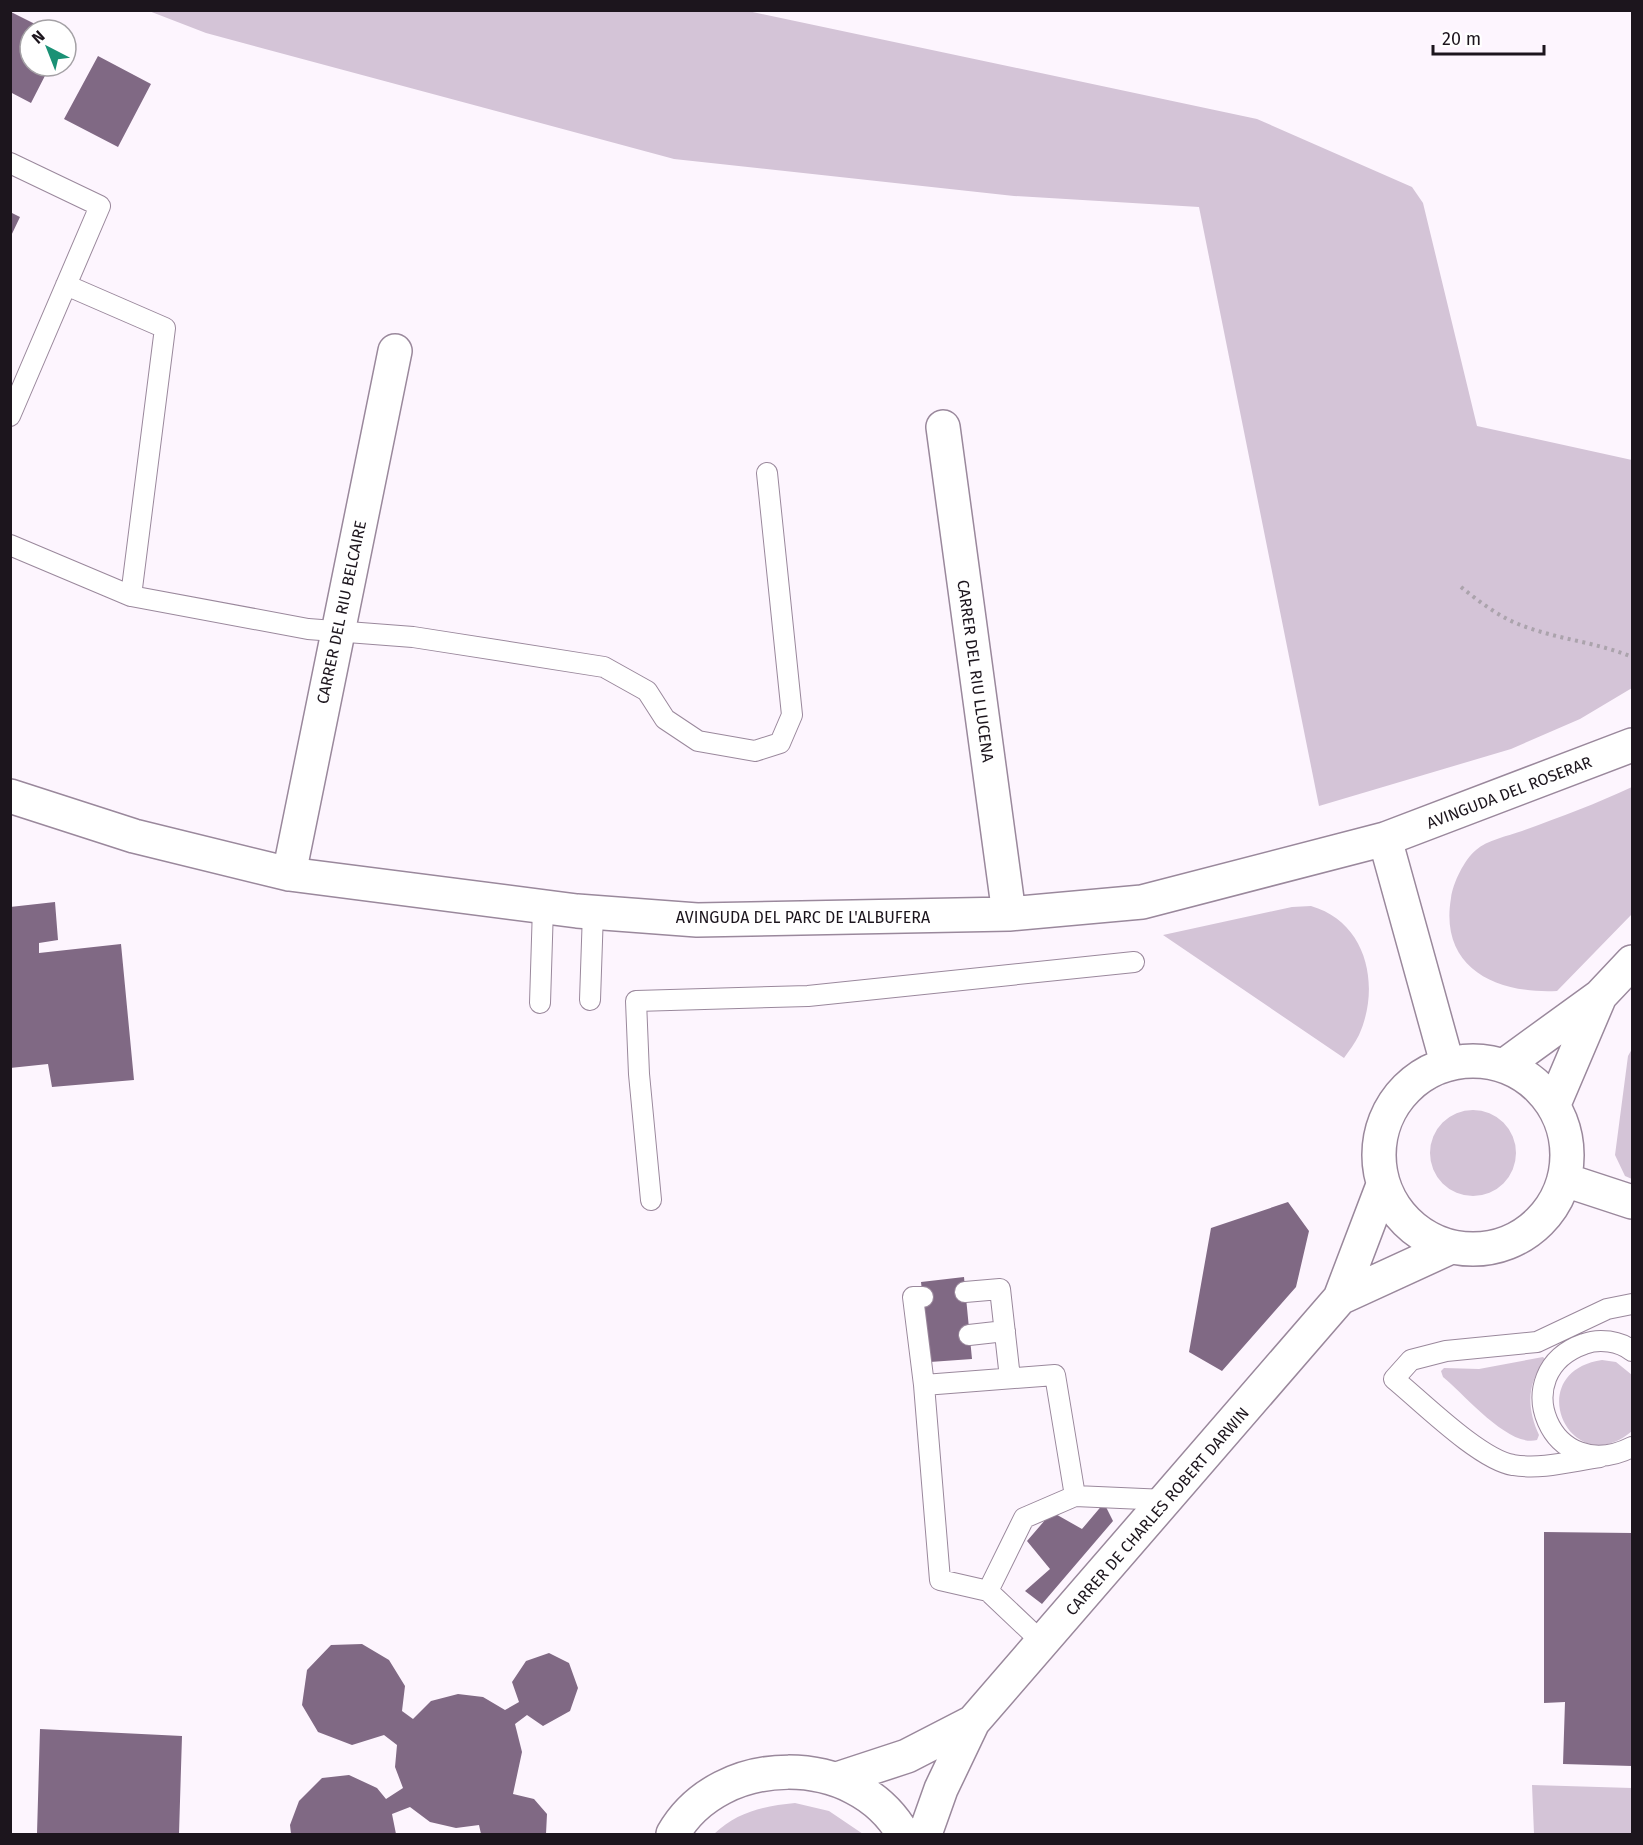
<svg xmlns="http://www.w3.org/2000/svg" width="1643" height="1845" viewBox="0 0 1643 1845" font-family="'Fira Sans',sans-serif">
	<style>
		.green { fill: #d4c4d7 }
		.building { fill: #806984 }
		.lines { fill: none; stroke-linecap: round; stroke-linejoin: round }
		.service-casing { stroke: #9a889c; stroke-width: 22 }
		.minor-casing { stroke: #9a889c; stroke-width: 36 }
		.path { stroke: #aba3ac; stroke-width: 4; stroke-dasharray: 3 4.5; stroke-linecap: butt }
		.service { stroke: #fff; stroke-width: 20 }
		.minor { stroke: #fff; stroke-width: 33 }
		.labels { text-anchor: middle; stroke-width: 6; stroke-linejoin: round; paint-order: stroke }
		.street-label { font-size: 16px; fill: #1c151d; stroke: #fff }
	</style>
	<rect width="100%" height="100%" fill="#fdf5fe"/>
	<path class="green" d="M149,11h599l509,108 155,68 11,16 54,223 155,34v228l-52,31 -69,30 -192,57 -120,-599 -185,-11 -340,-37 -468,-126z
		M1632,787v127l-75,77c-61,3 -118,-23 -106,-93 2,-15 13,-38 25,-48 11,-10 32,-14 46,-19 38,-14 74,-27 110,-44z
		M1311,906c56,16 70,80 48,129 -4,8 -10,16 -15,23l-181,-123 129,-28z
		M1632,1049v130l-7,-3 -10,-21 13,-99z
		M1430 1153a43 43 0 1 1 86 0a43 43 0 1 1-86 0Z
		M1543,1357l3,3c-20,23 -19,49 -7,75l-2,5c-28,8 -72,-45 -94,-63l-2,-6 3,-3 35,1z
		M1602,1360l14,2 16,13v56c-62,53 -112,-59 -30,-71z
		M1532,1785l100,3v46h-98z
		M795,1803l34,8 34,23h-149c23,-22 49,-28 81,-31z"/>
	<path class="building" d="M11,12l36,18h-17v36h20l-19,37 -21,-11z
		M98,56l53,28 -33,63 -54,-28z
		M10,212l10,5 -10,21z
		M55,902l3,38 -19,3v10l82,-9 13,136 -82,7 -4,-23 -38,4v-161z
		M1288,1202l21,29 -13,56 -74,84 -33,-19 22,-124z
		M964,1277l8,82 -42,3 -9,-80z
		M1104,1503l9,18 -71,83 -17,-13 25,-22 -23,-28 25,-29 30,17z
		M1544,1532l88,1v233l-69,-2 2,-62 -21,1z
		M362,1644l27,16 16,26 -3,25 11,8 18,-18 27,-7 25,3 22,13 14,-8 -7,-20 14,-21 23,-8 20,10 9,25 -8,23 -27,15 -16,-11 -12,9 7,28 -9,42 21,5 13,15 -1,20h-65l-2,-9 -23,3 -26,-6 -20,-15 -18,7 4,20h-105l-1,-9 9,-24 23,-23 27,-3 28,13 9,11 17,-11 -8,-21 2,-22 -13,-10 -32,10 -34,-13 -16,-27 5,-35 24,-25z
		M40,1729l142,7 -3,98h-142z"/>
	<g class="lines">
		<defs>
			<path id="service" d="M10,163l90,43 -90,210
				M66,285l99,43 -34,268
				M10,545l121,51 177,33 105,8 191,30 43,24 18,28 33,22 57,10 25,-8 12,-28 -25,-242
				M590,1000l3,-88
				M540,1003l3,-96
				M651,1200l-12,-126 -3,-73 172,-5 326,-34
				M965,1292l35,-3 10,89
				M923,1297h-10l11,88
				M969,1335l36,-4
				M1632,1351c-12,-10 -33,-13 -48,-7 -80,28 -33,144 48,103
				M1600,1457c-28,4 -59,13 -87,8 -33,-5 -92,-64 -119,-86l17,-19 35,-9 91,-9 70,-33 25,-5
				M988,1591l36,-73 51,-22
				M1043,1643l-55,-52 -48,-11 -16,-195 131,-10 20,121 91,4"/>
			<path id="minor" d="M943,427l66,487
				M10,796l124,40 155,38 288,37 120,9 312,-6 133,-12 243,-63 247,-94
				M1385,839l62,224
				M289,874l106,-523
				M1379 1155a94 94 0 1 1 188 0a94 94 0 1 1-188 0Z
				M1505,1065l95,-69 32,-34
				M1554,1104l46,-108
				M1565,1180l67,22
				M1340,1298l111,-51
				M837,1779l70,-23 66,-34
				M673,1834c47,-82 183,-83 230,0
				M925,1834l16,-45 32,-67 367,-424 43,-113"/>
		</defs>
		<use href="#service" class="service-casing"/>
		<use href="#minor" class="minor-casing"/>
		<path class="path" d="M1461,587c20,16 42,33 68,41 34,12 70,15 103,29"/>
		<use href="#service" class="service"/>
		<use href="#minor" class="minor"/>
	</g>
	<g class="labels">
		<g class="street-label">
			<text transform="translate(341 612) rotate(-78)" y="6">CARRER DEL RIU BELCAIRE</text>
			<text transform="translate(976 671) rotate(82)" y="6">CARRER DEL RIU LLUCENA</text>
			<text transform="translate(1509 792) rotate(-21)" y="6">AVINGUDA DEL ROSERAR</text>
			<text x="803" y="923">AVINGUDA DEL PARC DE L'ALBUFERA</text>
			<text transform="translate(1157 1511) rotate(-49)" y="6">CARRER DE CHARLES ROBERT DARWIN</text>
		</g>
	</g>
	<rect width="1643" height="1845" fill="none" stroke="#1c151d" stroke-width="24"/>
	<g transform="translate(48 48) rotate(318)"><circle r="28" fill="#ffffff" stroke="#a4a1a5" stroke-width="1.5"/>
	<path d="M0-4.5L10 22L0 15L-10 22Z" fill="#1a9175"/>
	<text y="-9" font-size="16" font-weight="bold" text-anchor="middle" fill="#1c151d">N</text>
	</g>
	<path d="M1433 45v9h111v-9" fill="none" stroke="#1c151d" stroke-width="3"/>
	<text x="1442" y="45" font-size="18" fill="#1c151d" stroke="#ffffff" stroke-width="4.5" paint-order="stroke">20 m</text>
</svg>
